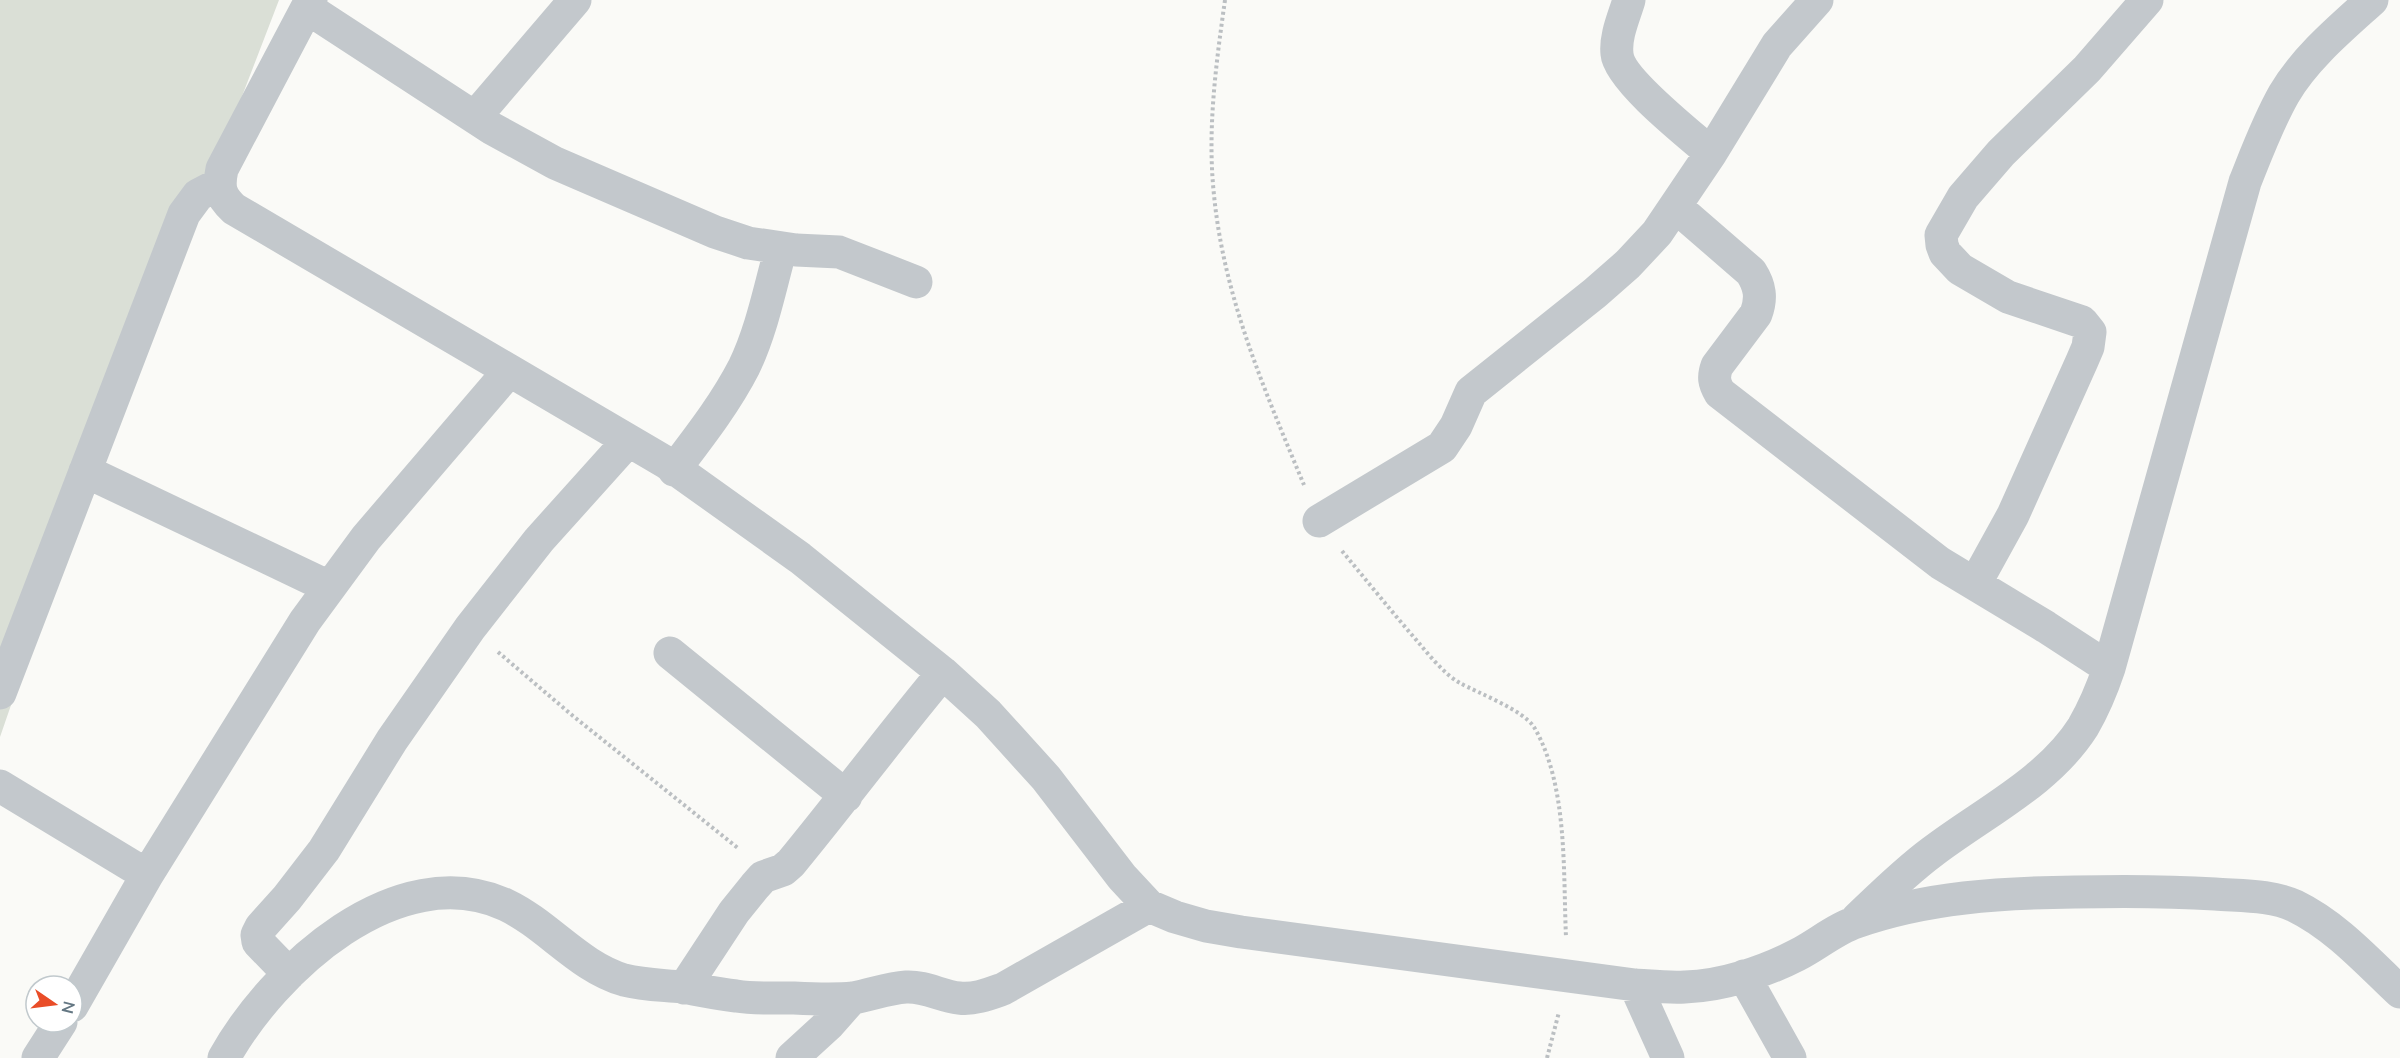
<svg xmlns="http://www.w3.org/2000/svg" width="2400" height="1058" viewBox="0 0 2400 1058" font-family="'Nunito Sans',sans-serif">
	<style>
		.green { fill: #dadfd6 }
		.lines { fill: none; stroke-linecap: round; stroke-linejoin: round }
		.path { stroke: #bbbfc2; stroke-width: 4; stroke-dasharray: 3 3; stroke-linecap: butt }
		.minor { stroke: #c3c8cc; stroke-width: 33 }
	</style>
	<rect width="100%" height="100%" fill="#fafaf7"/>
	<path class="green" d="M0,0h279l-240,624 -39,113z"/>
	<g class="lines">
		<path class="path" d="M1225,0c-9,64 -18,130 -11,195 10,103 51,196 90,290
			M1342,551c25,30 50,61 76,91 12,14 26,32 42,41 18,10 63,27 74,44 34,58 29,144 32,210
			M498,652l75,64 166,133
			M1547,1058l12,-46"/>
		<path class="minor" d="M311,0l-89,169c-4,19 -2,27 12,40l433,254 133,95 143,115 45,41 58,64 76,99 27,29 26,11 31,9 35,6 394,53c16,1 33,3 50,2 37,-1 79,-15 112,-32 20,-10 38,-26 59,-33 71,-25 145,-29 219,-30 47,-1 93,-1 140,2 26,2 57,1 80,12 41,20 73,56 105,86
			M1629,0c-5,17 -14,36 -12,54 2,25 73,81 94,99
			M307,8l184,120 64,35 160,69 33,11 48,7 43,2 77,30
			M475,117l100,-117
			M1676,207l75,65c9,14 11,26 5,42l-39,52c-4,11 -3,17 3,27l220,170 106,64 63,41
			M674,470c25,-33 51,-66 70,-103 18,-37 26,-80 37,-119
			M85,471l244,116
			M1319,521l123,-74 14,-21 15,-34 124,-99 33,-29 29,-31 54,-80 66,-108 40,-45
			M1975,584l38,-69 69,-154 6,-14 2,-15 -8,-10 -74,-25 -48,-28 -15,-16 -3,-8 -1,-10 22,-38 38,-44 86,-84 60,-69
			M670,653l176,143
			M0,693l184,-479 14,-19 21,-11
			M0,786l147,89
			M1857,919c24,-23 48,-47 75,-67 51,-39 116,-70 151,-125 11,-19 19,-38 26,-59l136,-486c12,-30 23,-60 39,-88 21,-36 57,-66 88,-94
			M289,974l-31,-32 -1,-7 4,-8 26,-29 37,-48 68,-110 78,-112 69,-88 89,-99
			M1744,976l46,82
			M1635,985l33,73
			M684,988l50,-76 21,-26 8,-9 20,-7 8,-7c52,-63 100,-128 152,-190
			M72,1006l75,-131 158,-254 61,-83 143,-167
			M38,1058l23,-36
			M224,1058c49,-88 173,-203 282,-153 42,20 73,62 118,75 19,5 39,5 58,7 18,3 36,7 54,9 19,3 39,2 58,2 20,1 40,2 59,0 18,-3 35,-10 53,-11 19,-1 35,9 53,11 15,2 30,-4 44,-9l146,-83
			M792,1058l37,-34 23,-26"/>
	</g>
	<g transform="translate(54 1004) rotate(104)"><circle r="28" fill="#ffffff" stroke="#c1c9cd" stroke-width="1.5"/>
	<path d="M0-4.5L10 22L0 15L-10 22Z" fill="#e94d28"/>
	<text y="-9" font-size="16" font-weight="bold" text-anchor="middle" fill="#647783">N</text>
	</g>
</svg>
